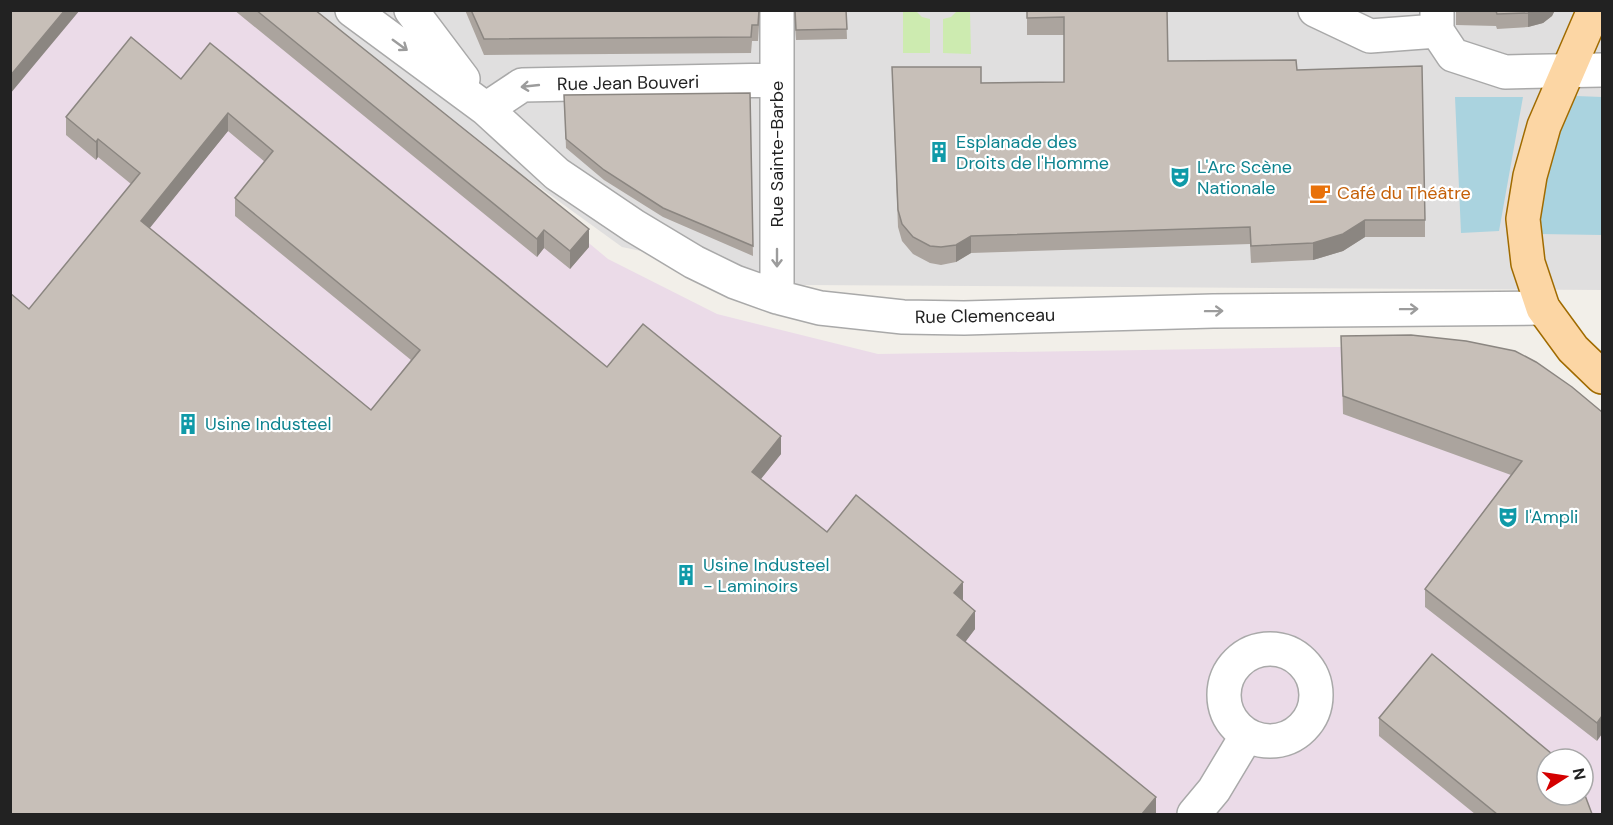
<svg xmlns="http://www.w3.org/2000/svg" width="1613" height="825" viewBox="0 0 1613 825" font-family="'DM Sans',sans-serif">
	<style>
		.residential { fill: #e0dfdf }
		.industrial { fill: #ebdbe8; fill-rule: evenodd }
		.grass { fill: #cdebb0 }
		.water { fill: #aad3df }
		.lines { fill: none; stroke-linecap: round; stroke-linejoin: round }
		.minor-casing { stroke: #a9a9a9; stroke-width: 36 }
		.major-casing { stroke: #a06b00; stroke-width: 36 }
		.minor { stroke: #fff; stroke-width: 33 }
		.major { stroke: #fcd6a4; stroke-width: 33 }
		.wall { fill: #aba49e; fill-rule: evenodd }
		.shaded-wall { fill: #8b8681 }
		.building { fill: #c7bfb8; stroke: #8b8681; stroke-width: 1.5; fill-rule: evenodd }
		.oneway { stroke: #9c9c9c }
		.labels { text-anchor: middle; stroke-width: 4.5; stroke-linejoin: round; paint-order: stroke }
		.street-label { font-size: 18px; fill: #222; stroke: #fff }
		.culture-label { font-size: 18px; fill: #0d838f; stroke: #fff; text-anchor: start }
		.food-label { font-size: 18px; fill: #c56008; stroke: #fff; text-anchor: start }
	</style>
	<rect width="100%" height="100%" fill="#f2efe9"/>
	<path class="residential" d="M296,11h1306v279l-800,-5 -180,-38z"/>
	<path class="industrial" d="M10,11h300l298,248 109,55 161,40 457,-7h152l115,70v397h-1591zM1547,759h36v36h-36z"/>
	<path class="grass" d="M903,11h13l6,6 8,2v34h-27z
		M957,11h13l1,43 -28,-1v-34l8,-2z"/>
	<path class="water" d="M1576,96l26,1v138l-63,-1v-32l10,-44z
		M1455,97h68l-24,134 -38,2z"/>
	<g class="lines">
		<defs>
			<path id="minor" d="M352,10l134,99 71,65 77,52 60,36 41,20 42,15 43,11 83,9 61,1 249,-7 330,-3
				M411,10l52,69
				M1315,10l55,26 67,-5
				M1437,10v21l16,24 52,17 97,-2
				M486,109l36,-24 255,-5
				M777,297v-287
				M1224 695a46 46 0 1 1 92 0a46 46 0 1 1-92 0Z
				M1194,814l20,-24 33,-55"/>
			<path id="major" d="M1594,10l-50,116 -14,50 -7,43 5,44 15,45 30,41 29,28"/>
		</defs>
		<use href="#minor" class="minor-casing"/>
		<use href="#major" class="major-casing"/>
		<use href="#minor" class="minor"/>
		<use href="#major" class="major"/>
	</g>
	<path class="wall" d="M234,10h81l274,237 -19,22 -26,-21 -7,9z
		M465,10h295l-2,31h-6l-1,12 -267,2z
		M794,10h52l1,29 -51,1z
		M1027,10h140l1,51 129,9 128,150v17h-60l-22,14 -30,9 -62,3 -1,-19 -279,9 -15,9 -15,3 -11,-2 -17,-9 -11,-13 -4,-14 -6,-160 89,16 83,-1v-47h-37z
		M1456,10h99l-3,6 -9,7 -15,4 -31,2 -1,-3 -40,-1z
		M181,79l426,288 174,87 -20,25 66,53 136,68v1l12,28 -10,13 191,172 -1127,-505 102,-125 -33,-27 -2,3 -30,-25v-18zM228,131l37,31 -30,36v18l176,144 -40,50 -222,-182z
		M750,93l3,163 -90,-39 -59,-37 -38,-32 -2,-53z
		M1341,336l261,76 -5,329 -172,-134v-18l86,-114 -168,-61z
		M1379,718l213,96h-117l-96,-78z"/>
	<path class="shaded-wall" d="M65,10h15l-70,84v-18z
		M1536,10h19l-3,6 -9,7 -15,4v-14z
		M228,113v18l-87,108v-18z
		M98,139v18l-2,3v-18z
		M1365,220v17l-22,14 -30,9v-17z
		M589,229v18l-19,22v-18z
		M544,230v18l-7,9v-18z
		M971,236v17l-15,9v-17z
		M781,436v18l-29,36v-18z
		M963,582v18l-9,11v-18z
		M975,611v18l-18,24v-18z
		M1602,716v18l-5,7v-18z
		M1156,797v17h-14z"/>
	<path class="building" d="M10,10h55l-55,66z
		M256,10h59l274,219 -19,22 -26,-21 -7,9z
		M471,10h288l-1,15h-6l-1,12 -267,2z
		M795,10h51l1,19 -51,1z
		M1027,10h140l1,51 128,-1 1,10 125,-4 3,154h-60l-22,14 -30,9 -62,3 -1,-19 -279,9 -15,9 -15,2 -11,-1 -17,-9 -11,-13 -4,-14 -6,-143h89v16l83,-1v-65l-37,1z
		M1456,10h80l-8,3 -31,1 -1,-3z
		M131,37l50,42 29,-36 397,324 36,-43 138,112 -29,36 75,60 29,-37 107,87 -9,11 21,18 -18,24 199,162 -14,17h-1132v-521l19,16 111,-136 -42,-34 -2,3 -30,-25zM228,113l45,38 -38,47 185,152 -49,60 -230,-189z
		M750,93l3,153 -90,-38 -59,-38 -38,-31 -2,-44z
		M1411,335l55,6 49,10 21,11 36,25 30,25v304l-5,7 -172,-134 97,-128 -179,-65 -2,-60z
		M1432,654l126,105h-11v36h36v-5l9,24h-95l-118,-96z"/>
	<defs><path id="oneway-shaft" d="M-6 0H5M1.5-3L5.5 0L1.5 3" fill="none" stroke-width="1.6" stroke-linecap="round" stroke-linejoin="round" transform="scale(1.5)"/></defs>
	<g class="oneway">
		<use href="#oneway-shaft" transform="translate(400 45) rotate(36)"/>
		<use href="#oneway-shaft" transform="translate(530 86) rotate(174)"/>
		<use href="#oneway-shaft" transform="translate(777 258) rotate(90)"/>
		<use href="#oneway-shaft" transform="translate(1409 309) rotate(-1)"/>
		<use href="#oneway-shaft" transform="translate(1214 311) rotate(-1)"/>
	</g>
	<defs>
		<symbol id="building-bare" viewBox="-9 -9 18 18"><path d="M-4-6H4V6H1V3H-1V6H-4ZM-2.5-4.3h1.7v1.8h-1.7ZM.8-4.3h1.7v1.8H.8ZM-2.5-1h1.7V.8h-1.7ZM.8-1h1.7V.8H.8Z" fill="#0f9aa8" stroke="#fff" stroke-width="2.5" paint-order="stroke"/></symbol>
		<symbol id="theatre-bare" viewBox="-9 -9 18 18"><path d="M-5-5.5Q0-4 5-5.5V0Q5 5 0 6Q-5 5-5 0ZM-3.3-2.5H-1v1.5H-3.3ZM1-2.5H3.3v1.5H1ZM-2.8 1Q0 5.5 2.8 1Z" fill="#0f9aa8" stroke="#fff" stroke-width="2.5" paint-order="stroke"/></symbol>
		<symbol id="cafe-bare" viewBox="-9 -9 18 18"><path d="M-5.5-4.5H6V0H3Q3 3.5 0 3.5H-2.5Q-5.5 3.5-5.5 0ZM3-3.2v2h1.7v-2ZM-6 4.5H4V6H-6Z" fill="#e8710a" stroke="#fff" stroke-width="2.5" paint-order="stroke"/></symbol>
	</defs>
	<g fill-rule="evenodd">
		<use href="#building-bare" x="924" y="137" width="30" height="30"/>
		<use href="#theatre-bare" x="1165" y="162" width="30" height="30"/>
		<use href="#cafe-bare" x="1305" y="178" width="30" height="30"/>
		<use href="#building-bare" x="173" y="409" width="30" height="30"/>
		<use href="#theatre-bare" x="1493" y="502" width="30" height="30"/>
		<use href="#building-bare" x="671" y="560" width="30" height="30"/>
	</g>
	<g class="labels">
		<g class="street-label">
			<text transform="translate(628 83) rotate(-1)" y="6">Rue Jean Bouveri</text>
			<text transform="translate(777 154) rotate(-90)" y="6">Rue Sainte-Barbe</text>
			<text transform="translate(985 316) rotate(-1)" y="6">Rue Clemenceau</text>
		</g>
		<g class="culture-label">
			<text x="956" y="148">Esplanade des<tspan x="956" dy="21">Droits de l'Homme</tspan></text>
			<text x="1197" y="173">L'Arc Scène<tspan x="1197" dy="21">Nationale</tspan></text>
			<text x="205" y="430">Usine Industeel</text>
			<text x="1525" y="523">l'Ampli</text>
			<text x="703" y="571">Usine Industeel<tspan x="703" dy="21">- Laminoirs</tspan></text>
		</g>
		<g class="food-label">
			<text x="1337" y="199">Café du Théâtre</text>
		</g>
	</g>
	<rect width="1613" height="825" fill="none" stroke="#222222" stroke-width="24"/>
	<g transform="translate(1565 777) rotate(78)"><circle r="28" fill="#ffffff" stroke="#a7a7a7" stroke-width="1.5"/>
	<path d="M0-4.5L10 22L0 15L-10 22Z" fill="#d40000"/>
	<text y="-9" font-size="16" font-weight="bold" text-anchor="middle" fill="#222222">N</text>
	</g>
</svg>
